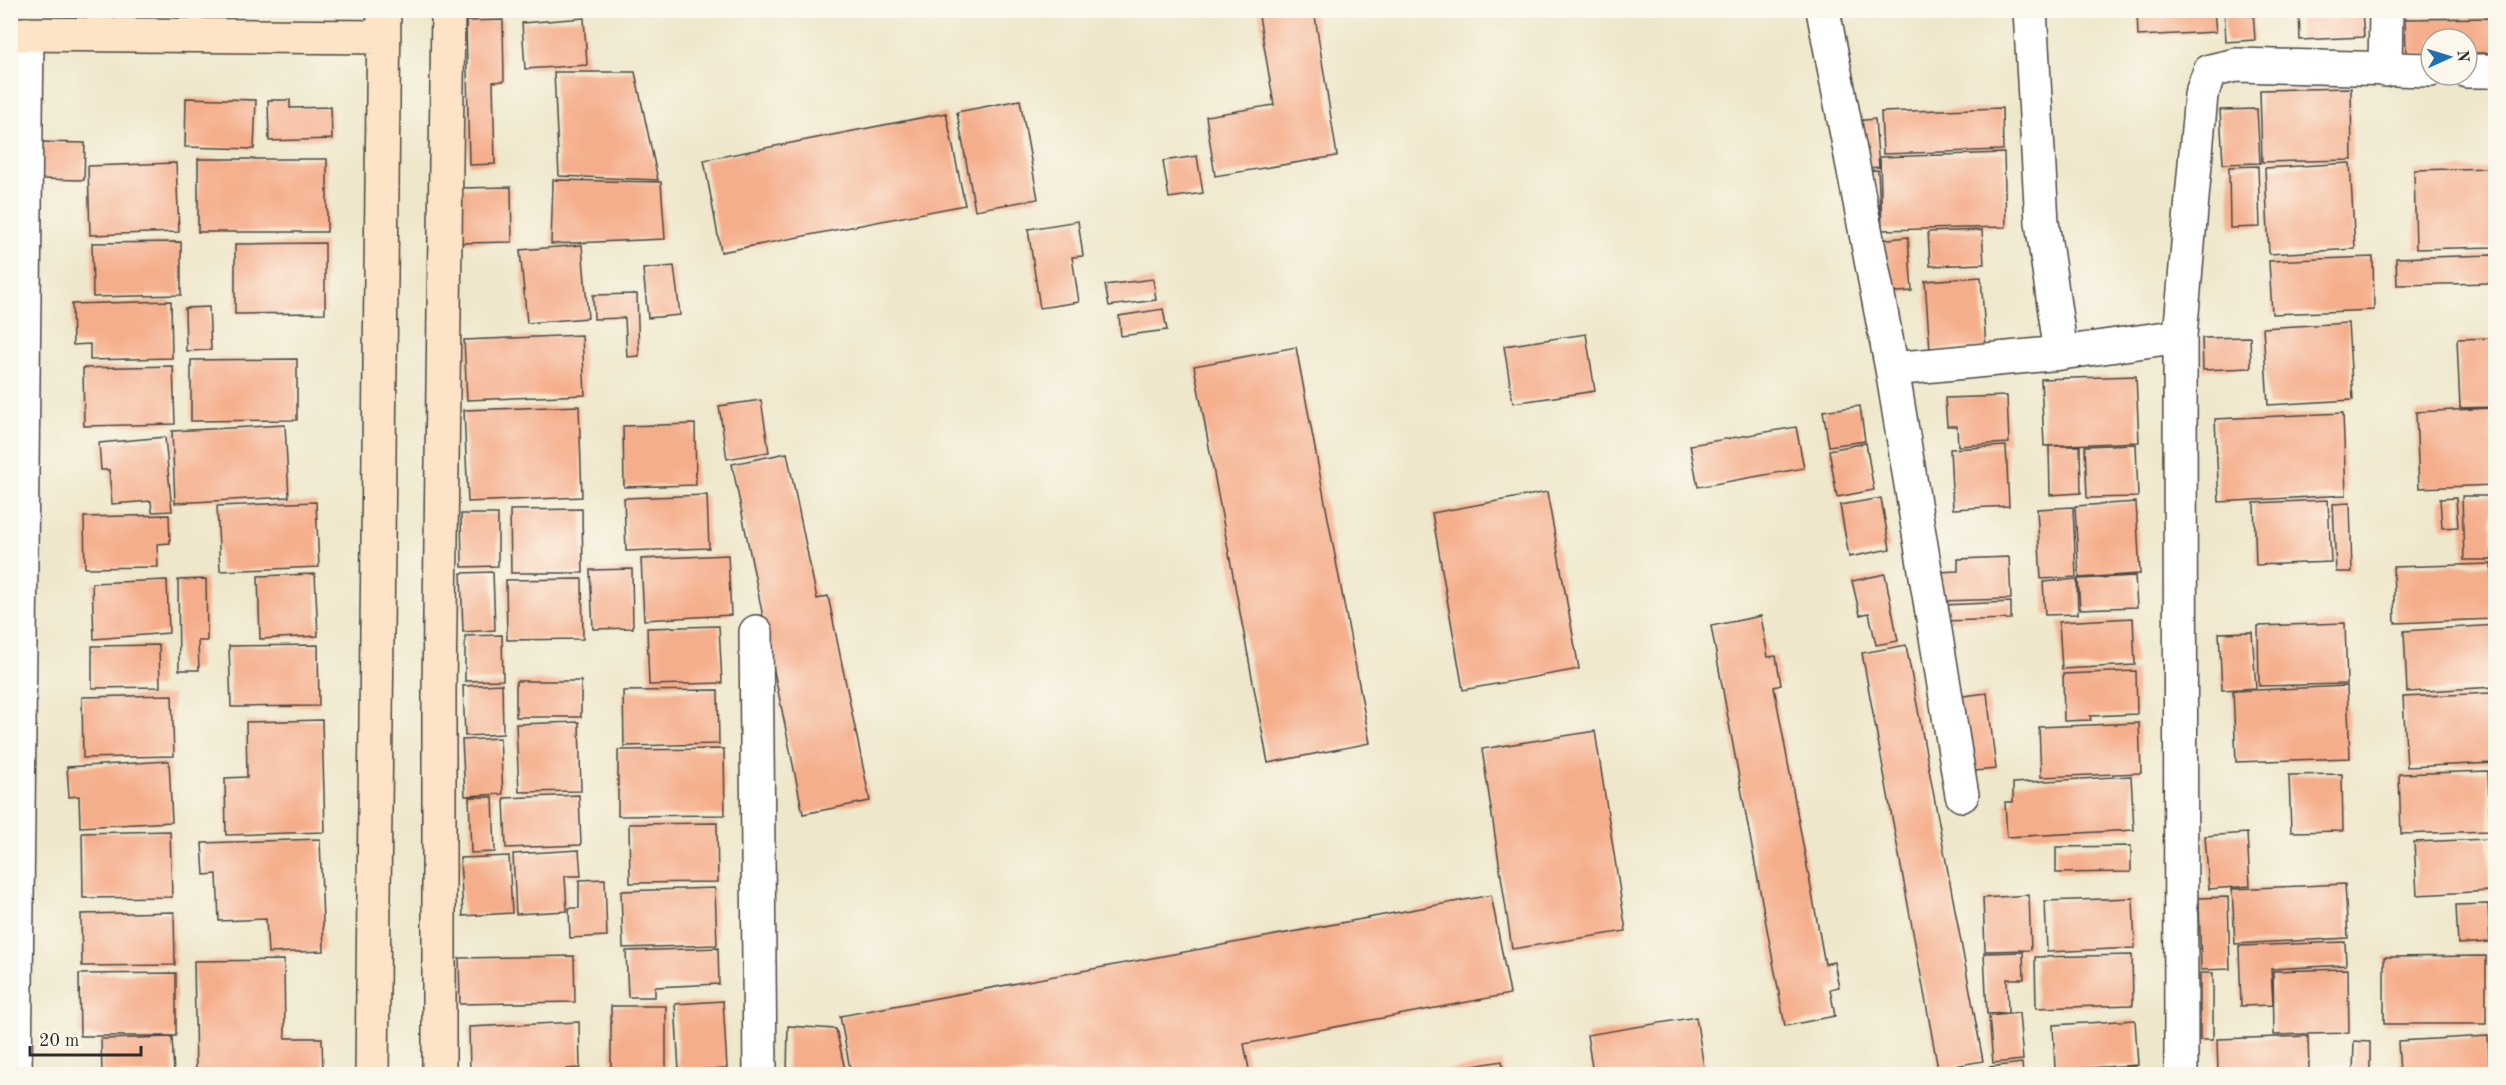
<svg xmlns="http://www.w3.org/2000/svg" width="2506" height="1085" viewBox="0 0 2506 1085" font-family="'Old Standard TT',serif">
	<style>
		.building { fill: #f5ae8b }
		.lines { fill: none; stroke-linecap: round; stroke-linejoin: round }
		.street-casing { stroke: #484743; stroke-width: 36 }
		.secondary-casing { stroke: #484743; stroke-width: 36 }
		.street { stroke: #fff; stroke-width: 33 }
		.secondary { stroke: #fee4c6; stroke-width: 33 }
	</style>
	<rect width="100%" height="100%" fill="#fbf7ec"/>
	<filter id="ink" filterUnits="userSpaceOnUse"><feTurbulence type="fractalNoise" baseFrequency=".0167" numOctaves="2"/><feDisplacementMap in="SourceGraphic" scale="12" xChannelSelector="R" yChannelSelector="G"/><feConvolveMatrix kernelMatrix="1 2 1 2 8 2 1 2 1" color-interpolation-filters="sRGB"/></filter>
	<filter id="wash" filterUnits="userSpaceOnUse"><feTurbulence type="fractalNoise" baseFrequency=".008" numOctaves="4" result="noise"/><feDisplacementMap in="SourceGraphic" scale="24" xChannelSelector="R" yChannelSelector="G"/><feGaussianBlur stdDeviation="1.35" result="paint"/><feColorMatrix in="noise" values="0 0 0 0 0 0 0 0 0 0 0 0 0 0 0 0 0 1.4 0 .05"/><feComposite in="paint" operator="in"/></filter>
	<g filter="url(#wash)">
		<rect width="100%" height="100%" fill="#efe7cb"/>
		<g id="blocks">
			<path class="building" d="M1258,10h56l23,146 -122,20 -9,-60 68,-11z
				M2137,10h77l2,22 -78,4z
				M2224,10h29l2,30 -29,2z
				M2299,10h63l2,27 -64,3z
				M2409,10h87v3h-87z
				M584,18l3,47 -62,4 -3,-46z
				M2496,18v35h-29v-14h-36v15h-25l-1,-35z
				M503,20l1,61 -11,1 2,82 -26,1 -3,-144z
				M554,72h81l23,108 -99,-4z
				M2351,88l1,72 -90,2 -2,-72z
				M186,98l70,2 -2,49 -69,-2z
				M268,100h22v8l41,-1 1,32 -63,2z
				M1020,100l18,99 -63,11 -18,-98z
				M2002,108l1,42 -120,4 -2,-42z
				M2257,109l3,54 -37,1 -3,-54z
				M946,113l19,92 -244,47 -17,-92z
				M1875,119l4,48 -21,2 -4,-48z
				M39,142l46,1 -1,37 -47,-1z
				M2004,153l2,74 -124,3 -2,-73z
				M1197,156l6,37 -34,5 -6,-37z
				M198,159h129v73h-129z
				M176,163l3,69 -89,3 -2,-69z
				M2350,163l5,86 -86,5 -4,-86z
				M2258,166l2,61 -30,1 -1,-61z
				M2493,168l2,79 -79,2 -2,-79z
				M1878,170l2,44 -16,1 -3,-44z
				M553,180l108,2 4,57 -114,5z
				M511,187l1,55 -52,1v-55z
				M1078,221l5,35 -11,1 7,45 -39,6 -12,-79z
				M1982,230l2,34 -54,2 -2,-34z
				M1908,237l4,54 -28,2 -5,-53z
				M181,242v53l-88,2 -1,-54z
				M325,243v70l-90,1v-70z
				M582,245l6,73 -61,5 -7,-73z
				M2493,255v28l-96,2 -1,-27z
				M2373,257l1,53 -102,4 -3,-53z
				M674,266l6,49 -32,3 -5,-49z
				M1981,277l5,70 -56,3 -5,-69z
				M1153,279l3,21 -47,6 -4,-21z
				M637,294l2,62 -12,1 -2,-39 -31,1 -1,-24z
				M171,301l1,57 -82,2v-16l-17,1 -1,-41z
				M209,307l2,43 -25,1 -1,-43z
				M1163,309l4,21 -46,6 -2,-20z
				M2348,323l5,77 -85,5 -5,-77z
				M1586,334l9,57 -82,12 -9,-57z
				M582,335l3,60 -118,5 -3,-60z
				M2250,337l1,31 -48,2 -1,-32z
				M2496,338v69l-36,1 -3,-69z
				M1296,347l74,396 -102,20 -74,-397z
				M297,359v61l-106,1v-61z
				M173,366l2,58 -91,2 -1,-58z
				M2136,376l3,66 -95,4 -3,-67z
				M2007,396l2,47 -51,3 -1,-20h-10l-2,-28z
				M761,400l8,52 -42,7 -8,-53z
				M579,406l3,91 -114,5 -4,-92z
				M1860,406l5,35 -36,5 -6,-35z
				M2492,408l3,77 -76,3 -3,-76z
				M2343,413l3,82 -127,7 -4,-83z
				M695,424l1,61 -72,2 -1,-61z
				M285,425l4,72 -114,6 -3,-72z
				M1796,427l8,41 -106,19 -8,-42z
				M165,437l7,74 -20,1 -1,-11 -39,3 -3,-34h-8l-2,-27z
				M1866,443l8,47 -37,7 -8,-47z
				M2136,444l2,53 -51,1 -2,-52z
				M2006,446l3,60 -56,3 -3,-60z
				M2049,446h31l1,47 -31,2z
				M787,453l30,146 11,-3 42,205 -67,13 -71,-350z
				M1547,492l32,177 -116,21 -31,-177z
				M707,495l2,53 -83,3 -2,-53z
				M2462,496h29l1,64h-28z
				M1881,498l9,51 -41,8 -9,-52z
				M2456,498l2,29 -16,1 -2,-29z
				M2328,500l3,62 -75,3 -2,-62z
				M316,502l3,65 -99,4 -3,-65z
				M2136,502l4,72 -61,4 -4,-72z
				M2350,503l2,69h-16l-3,-68z
				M2073,507l3,70 -35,2 -4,-70z
				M582,509l1,64h-72l-1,-63z
				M461,514h37v52l-36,1z
				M169,515l1,28 -13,1 1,23 -73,1 -1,-51z
				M728,555l3,60 -87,5 -3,-61z
				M2009,557l2,42 -71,2 -1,-29 19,-1v-12z
				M2491,564l2,55 -98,4 -2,-56z
				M632,569l1,59 -40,1 -3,-59z
				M493,572l2,58 -32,2 -2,-59z
				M315,574l3,62 -58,3 -2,-63z
				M1885,574l13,67 -22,4 -7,-32 -9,2 -8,-34z
				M2135,576l2,31 -57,2 -2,-30z
				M206,579l1,62h-9l1,29h-20l-1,-90z
				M582,579l1,60 -76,1 -1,-60z
				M2077,579l1,35 -33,1 -2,-33z
				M167,580l2,53 -75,6 -2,-56z
				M2011,602v17l-68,2v-16z
				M1761,616l7,41 8,-1 5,29 -7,2 51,277 9,-2 5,25 -9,2 5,27 -50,10 -74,-400z
				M2133,618l2,47 -73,4 -3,-47z
				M2345,623l2,61 -88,2 -1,-60z
				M2496,625v62l-89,5 -3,-61z
				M719,626l3,57 -73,2 -2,-57z
				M2252,632l4,56 -34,2 -3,-57z
				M502,635l1,45 -38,1v-45z
				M159,645l1,42 -68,1v-42z
				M318,645l1,61 -88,1 -2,-61z
				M1906,645l77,416 -45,8 -76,-416z
				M2136,671l1,43 -47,2 1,4 -27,1 -1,-47z
				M516,681h65v36h-65z
				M502,684l1,50 -38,2 -2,-50z
				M2347,686l3,72 -114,4 -3,-71z
				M718,690l1,54 -95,2 -1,-55z
				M1987,693l9,76 -32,3 -9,-75z
				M2492,693l3,70 -88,4 -4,-70z
				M172,695l2,61 -91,2 -1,-61z
				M322,720l3,112 -99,3 -1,-57 22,-1 -1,-55z
				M579,722l2,69 -62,1 -3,-68z
				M2139,723l2,50 -100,4 -2,-50z
				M1595,731l31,200 -114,18 -30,-200z
				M500,738l3,56 -38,2 -3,-56z
				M724,749l1,66 -107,1v-66z
				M169,761l3,61 -92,5 -1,-31 -10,1 -2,-30z
				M2488,771l2,60 -89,3 -2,-60z
				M2342,774l1,57 -52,1 -2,-57z
				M2131,776l3,54 -127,7 -2,-35h8v-19z
				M579,795l2,50 -75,3 -2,-50z
				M469,797h24l2,55 -24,1z
				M717,823l1,59 -88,1 -1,-59z
				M170,831l2,66 -89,1 -1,-65z
				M2247,833l3,53 -41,3 -4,-53z
				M320,839l4,112 -56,2 -2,-34 -47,2 -2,-47 -13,1 -2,-32z
				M2488,839l3,52 -74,4 -3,-53z
				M2131,846v26l-75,1v-26z
				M579,850l2,26h-16l2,35 -51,3 -3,-60z
				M509,856l3,57 -49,3 -3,-58z
				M605,879l2,57 -37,2 -1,-30h10v-28z
				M2345,884l3,54 -113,6 -3,-55z
				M715,888l2,57 -94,3 -2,-57z
				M1491,895l19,99 -266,50 6,30h-399l-11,-58z
				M2029,895l2,55 -46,1 -2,-53z
				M2228,897l2,72 -29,1 -2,-72z
				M2133,898l2,50 -88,4 -2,-51z
				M2488,904l2,38 -32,2 -2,-39z
				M174,912l1,53 -93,1 -1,-52z
				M2345,942l1,23 -75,4 2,36 -32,1 -2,-60z
				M718,948l1,36 -64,3v10h-27l-2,-46z
				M2023,952l1,27h-17l1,34 -21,1 -3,-61z
				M2132,955l1,50 -97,3 -1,-51z
				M574,956l1,46 -115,2 -1,-46z
				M2486,956v68h-102v-67z
				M284,960l1,78h37l1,36h-127l-2,-113z
				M2348,969l1,64 -75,2 -1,-64z
				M176,973v63h-96l-1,-62z
				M2200,973h13v67h-13z
				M723,1001l4,67 -48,3 -4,-67z
				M611,1006h55v68h-55z
				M2019,1013l4,47 -30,3 -4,-47z
				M1696,1017l9,57h-112l-6,-39z
				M2135,1020l3,45 -83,5 -2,-45z
				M579,1022l1,46 -14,1v5h-96l-1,-47z
				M788,1026l48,3 10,45h-59z
				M2308,1036l1,35h-32v3h-59l-1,-35z
				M2488,1036l2,38h-90l-2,-33z
				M172,1037l2,37h-72l-1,-35z
				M2354,1041l16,1v32h-17z
				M1502,1061l2,13h-72v-1z
				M2022,1063l1,11h-33l-1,-7z
				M2105,1069v5h-53v-1z"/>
		</g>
	</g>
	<g filter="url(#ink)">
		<use href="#blocks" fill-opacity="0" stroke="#484743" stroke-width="1.5"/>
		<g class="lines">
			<defs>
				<path id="street" d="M1823,10l69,359 70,426
					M2030,10l12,212 19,131
					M2385,70l1,-60
					M2467,71h29
					M1892,369l169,-16 119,-17
					M756,632l4,442
					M15,1074l12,-1040
					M2181,1074l-1,-738 21,-241 9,-24 26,-6 195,5"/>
				<path id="secondary" d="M10,34l374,3
					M372,1074l12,-1064
					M439,1074v-383l9,-681"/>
			</defs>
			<use href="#street" class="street-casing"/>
			<use href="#secondary" class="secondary-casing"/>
			<use href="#street" class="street"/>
			<use href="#secondary" class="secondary"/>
		</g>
	</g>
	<rect width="2506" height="1085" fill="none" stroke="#fbf7ec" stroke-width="36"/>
	<g transform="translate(2449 57) rotate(86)"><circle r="28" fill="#fbf7ec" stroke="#a8a59f" stroke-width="1.5"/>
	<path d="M0-4.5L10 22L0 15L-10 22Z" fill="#1f6fb2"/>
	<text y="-9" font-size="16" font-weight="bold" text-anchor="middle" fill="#2b2b2b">N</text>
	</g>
	<path d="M30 1046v9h111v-9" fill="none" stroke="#2b2b2b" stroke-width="3"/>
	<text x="39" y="1046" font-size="18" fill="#2b2b2b" stroke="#fbf7ec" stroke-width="4.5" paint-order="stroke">20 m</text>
</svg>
